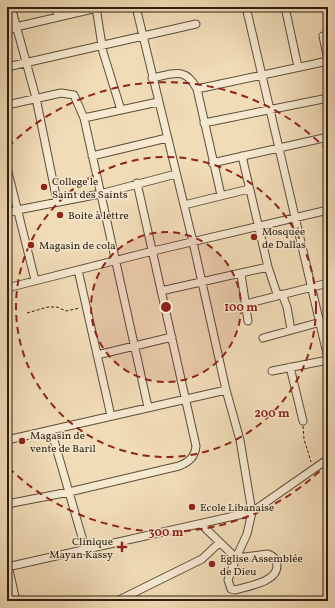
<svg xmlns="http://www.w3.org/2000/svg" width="335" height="608" viewBox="0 0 335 608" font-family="Vollkorn,serif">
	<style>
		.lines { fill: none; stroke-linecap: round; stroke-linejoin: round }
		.minor-casing { stroke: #5d4e39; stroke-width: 9 }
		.path { stroke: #2c1f0f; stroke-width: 1; stroke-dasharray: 3 2; stroke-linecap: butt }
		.minor { stroke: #f6e8d1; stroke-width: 7 }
		.ring { fill: none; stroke: #8f2418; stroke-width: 2; stroke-dasharray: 7 5 }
		.poi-dot { fill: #8f2418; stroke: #f6e8d1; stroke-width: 1.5 }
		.labels { text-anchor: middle; stroke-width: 3; stroke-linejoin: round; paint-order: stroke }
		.poi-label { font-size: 11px; fill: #2c1f0f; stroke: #f6e8d1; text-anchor: start }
		.centre { fill: #8f2418; stroke: #f6e8d1; stroke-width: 2 }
		.ring-label { font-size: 12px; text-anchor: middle; font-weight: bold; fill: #8f2418; stroke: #f6e8d1; stroke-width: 3; stroke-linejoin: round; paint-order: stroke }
	</style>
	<rect width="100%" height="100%" fill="#f1dcb8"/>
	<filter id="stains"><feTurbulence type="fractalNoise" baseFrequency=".005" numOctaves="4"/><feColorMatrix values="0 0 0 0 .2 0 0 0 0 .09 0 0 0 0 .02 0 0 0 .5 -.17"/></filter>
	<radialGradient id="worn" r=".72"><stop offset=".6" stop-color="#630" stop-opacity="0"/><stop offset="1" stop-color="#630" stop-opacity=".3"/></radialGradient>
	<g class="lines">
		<defs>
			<path id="minor" d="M11,7l25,91 21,103
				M56,7l2,10
				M96,7l7,45 18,58
				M136,7l57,235 33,148 14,50 12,72 -5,22 -11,24 -34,-33
				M246,7l82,351
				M285,7l13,60
				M7,29l90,-21
				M323,36l5,24
				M7,67l189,-43
				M152,78c21,-4 33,-12 45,11l24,106
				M197,89l131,-28
				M7,105l54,-12 13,2 10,23 64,289
				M84,118l74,-16
				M204,123l124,-25
				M92,156l75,-18
				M242,156l26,111 9,27
				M212,163l116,-26
				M7,168l28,112
				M184,205l65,-16
				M7,212l93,-18 76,-20
				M78,270l33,146
				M241,274l7,47
				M7,288l146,-37 175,-41
				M161,291l107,-24
				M282,294l5,13 4,23
				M246,304l82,-21
				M263,338l65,-18
				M97,355l75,-18
				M290,367l13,54
				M272,371l56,-11
				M51,430l35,121
				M7,440l219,-50
				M7,504l62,-12 110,-26c10,-4 16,-9 17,-20l-59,-263
				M268,554c6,2 9,5 9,12 0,16 -29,20 -42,24l-4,-1 -3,-9 8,-22z
				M7,561l9,40
				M7,567l245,-55 76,-53
				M117,601l85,-42 17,-16"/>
		</defs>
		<use href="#minor" class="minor-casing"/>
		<path class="path" d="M27,313l21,-6h9l9,4 14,-3
			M303,426l1,13 7,23"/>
		<use href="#minor" class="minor"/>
	</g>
	<circle cx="166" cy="307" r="75" fill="#8f2418" fill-opacity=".12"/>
	<g class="ring">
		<circle cx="166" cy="307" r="75"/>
		<circle cx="166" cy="307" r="150"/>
		<path d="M328 463A225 225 0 0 1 8 467M8 147A225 225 0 0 1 328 151"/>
	</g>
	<g class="poi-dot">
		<circle cx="44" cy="187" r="4"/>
		<circle cx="60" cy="215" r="4"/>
		<circle cx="254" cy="237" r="4"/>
		<circle cx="31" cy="245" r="4"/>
		<circle cx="22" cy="441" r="4"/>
		<circle cx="192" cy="507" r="4"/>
		<path d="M120 541h4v4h4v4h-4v4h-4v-4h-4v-4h4z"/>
		<circle cx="212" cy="564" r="4"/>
	</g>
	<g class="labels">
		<g class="poi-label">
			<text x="52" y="185">College le<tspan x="52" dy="13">Saint des Saints</tspan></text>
			<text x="68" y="219">Boite à lettre</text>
			<text x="262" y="235">Mosquée<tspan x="262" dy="13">de Dallas</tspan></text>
			<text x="39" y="249">Magasin de cola</text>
			<text x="30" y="439">Magasin de<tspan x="30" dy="13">vente de Baril</tspan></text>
			<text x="200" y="511">Ecole Libanaise</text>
			<text x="113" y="545" text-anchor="end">Clinique<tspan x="113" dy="13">Mayan Kassy</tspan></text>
			<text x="220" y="562">Eglise Assemblée<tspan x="220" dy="13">de Dieu</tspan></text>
		</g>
	</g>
	<circle cx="166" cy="307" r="6" class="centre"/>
	<g class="ring-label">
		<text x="241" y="311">100 m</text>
		<text x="272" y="417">200 m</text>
		<text x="166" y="536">300 m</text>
	</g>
	<rect width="335" height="608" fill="none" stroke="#f1dcb8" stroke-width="24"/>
	<rect x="8" y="8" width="319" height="592" fill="none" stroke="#2c1f0f" stroke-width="2"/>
	<rect x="12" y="12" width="311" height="584" fill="none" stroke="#2c1f0f"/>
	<rect width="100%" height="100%" filter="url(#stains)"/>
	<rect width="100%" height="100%" fill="url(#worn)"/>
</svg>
